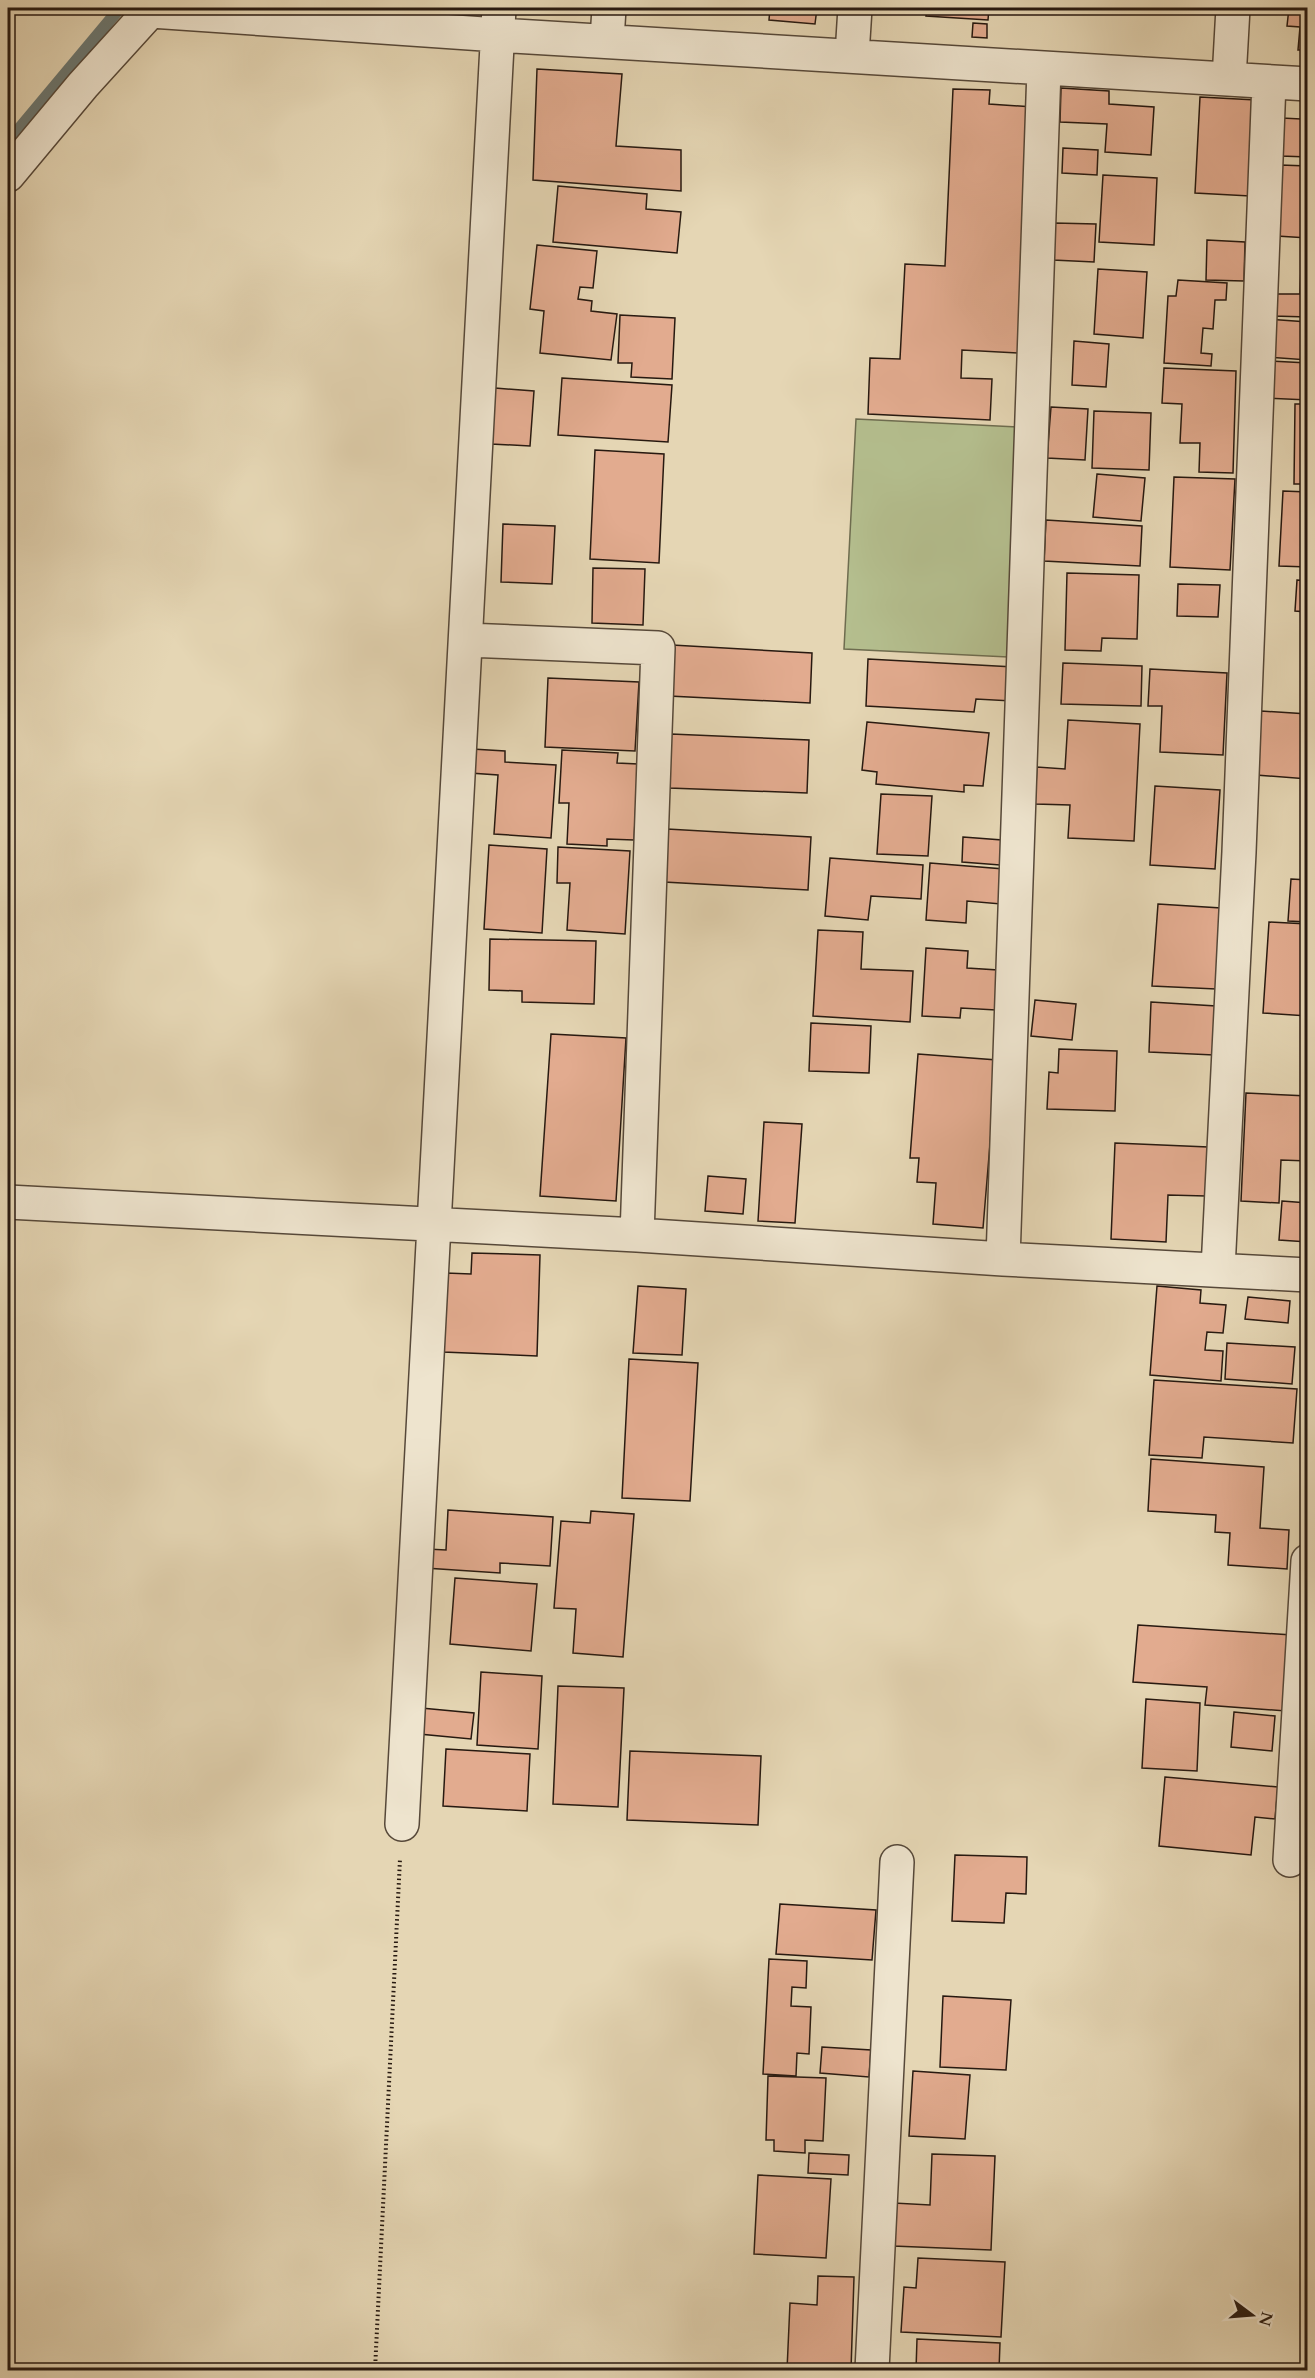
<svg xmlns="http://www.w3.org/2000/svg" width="1315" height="2378" viewBox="0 0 1315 2378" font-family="Cardo,serif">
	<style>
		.green { fill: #b4be8e; stroke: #6e6c4f; stroke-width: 1.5 }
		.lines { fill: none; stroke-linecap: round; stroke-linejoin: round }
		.stream { stroke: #6b7873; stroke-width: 12 }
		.building { fill: #e2ab8f; stroke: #271910; stroke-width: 1.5 }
		.minor-casing { stroke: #564839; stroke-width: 36 }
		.path { stroke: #271910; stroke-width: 4; stroke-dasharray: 1.5 3; stroke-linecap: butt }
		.minor { stroke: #eee4ce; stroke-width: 33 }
	</style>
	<rect width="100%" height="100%" fill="#e5d6b4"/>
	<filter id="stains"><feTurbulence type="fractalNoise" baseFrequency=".00333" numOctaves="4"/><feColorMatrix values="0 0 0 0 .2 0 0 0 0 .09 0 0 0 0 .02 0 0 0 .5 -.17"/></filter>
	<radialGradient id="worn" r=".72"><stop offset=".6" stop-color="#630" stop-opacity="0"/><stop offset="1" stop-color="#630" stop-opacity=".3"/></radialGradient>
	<path class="green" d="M856,419l164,8 -12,230 -164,-8z"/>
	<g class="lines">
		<path class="stream" d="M8,142l112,-134"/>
	</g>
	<path class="building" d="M770,8h47l-2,16 -46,-4z
		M927,8h62l-1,12 -62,-4z
		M1289,8h19v42h-10l2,-23 -13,-1z
		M973,23l14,1v14l-15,-1z
		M537,69l85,5 -6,72 65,4v41l-148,-11z
		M1061,88l48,3v13l45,3 -3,48 -46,-3 2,-28 -47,-2z
		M953,89l37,1 -1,14 44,3 -13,246 -58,-3 -1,28 31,1 -2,41 -122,-6 2,-56 30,1 5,-95 40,2z
		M1200,97l56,3 -6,96 -55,-3z
		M1301,99h7v58l-27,-1 1,-38 19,1z
		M1063,148l35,2 -1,25 -35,-2z
		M1280,165l28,1v72l-31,-2z
		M1103,175l54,3 -3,67 -55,-3z
		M558,186l89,8 -1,15 35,3 -4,41 -124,-11z
		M1054,223l42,1 -2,38 -41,-2z
		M1207,240l38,2 -1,39 -38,-1z
		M1302,240h6v77l-35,-1v-22h27z
		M537,245l60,6 -4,37 -13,-1 -2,12 14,2 -1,10 26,3 -6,46 -71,-7 4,-42 -14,-2z
		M1098,269l49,3 -4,66 -49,-4z
		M1178,280l49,3 -1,17h-11l-2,29 -10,-1 -2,25 11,1 -1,12 -47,-3 4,-67h8z
		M620,315l55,3 -3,61 -41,-2 1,-14h-14z
		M1268,319l40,3v38l-42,-3z
		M1074,341l35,3 -3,43 -34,-2z
		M1269,361l39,2v37l-42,-2z
		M1164,368l72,3 -3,102 -34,-1 1,-29h-20l2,-39 -20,-1z
		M562,378l110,7 -4,57 -110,-7z
		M495,388l39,3 -4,55 -39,-2z
		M1295,404h13v80h-14z
		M1051,407l37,2 -3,51 -38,-2z
		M1094,411l57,2 -2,57 -57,-2z
		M595,450l69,4 -5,109 -69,-4z
		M1097,474l48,4 -4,43 -48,-4z
		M1174,477l61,2 -5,91 -60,-3z
		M1283,491l25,1v75l-29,-1z
		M1046,520l96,6 -2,40 -96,-5z
		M503,524l52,2 -3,58 -51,-2z
		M593,568l52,1 -2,56 -51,-2z
		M1067,573l72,2 -2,64 -35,-1 -1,13 -36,-1z
		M1297,580l11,1v88h-5l4,-57 -12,-1z
		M1178,584l42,1 -2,32 -41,-1z
		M672,645l140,8 -2,50 -141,-7z
		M868,659l146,8 -2,34 -36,-2 -2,13 -108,-6z
		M1063,663l79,3 -1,40 -80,-2z
		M1150,669l77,4 -4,82 -63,-3 2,-46h-14z
		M548,678l91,4 -4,69 -90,-4z
		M1261,711l47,3v65l-52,-4z
		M1068,720l72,4 -6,117 -66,-3 2,-33 -35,-1 2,-37 28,2z
		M867,722l122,11 -6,53 -19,-1v7l-88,-8 1,-12 -15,-2z
		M671,734l138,6 -2,53 -138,-5z
		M472,749l33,2v11l51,3 -5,73 -57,-4 4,-59 -28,-2z
		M562,750l56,3 -1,10 21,1 -4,76 -27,-1v7l-40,-2 2,-41h-10z
		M1155,786l65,4 -5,79 -65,-4z
		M881,794l51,2 -4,60 -51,-2z
		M667,829l144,8 -3,53 -144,-8z
		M963,837l39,3 -2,25 -38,-3z
		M489,845l58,4 -5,84 -58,-4z
		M558,847l72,4 -5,83 -58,-4 3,-47h-13z
		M830,858l93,7 -2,34 -50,-3 -3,24 -43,-4z
		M930,863l74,6 -3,35 -34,-3 -1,22 -40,-3z
		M1291,879l17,1v42l-20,-1z
		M1158,904l63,4 -5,81 -64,-3z
		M1269,922l39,2v92l-45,-3z
		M818,930l45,2 -2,37 52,2 -3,51 -97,-6z
		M490,939l106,2 -2,63 -72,-2v-11l-33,-1z
		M926,948l42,3 -1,17 31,2 -2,40 -35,-2 -1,10 -38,-2z
		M1035,1000l41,4 -4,36 -41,-4z
		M1151,1002l65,4 -2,49 -65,-3z
		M811,1023l60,3 -2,47 -60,-2z
		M551,1034l75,4 -10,163 -76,-5z
		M1059,1049l58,2 -2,60 -68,-2 2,-37 9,1z
		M918,1054l79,6 -14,168 -50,-4 3,-41 -19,-1 2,-24h-9z
		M1246,1093l62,3v65l-27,-1 -2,43 -38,-2z
		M764,1122l38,2 -7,99 -37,-2z
		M1115,1143l93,4 -2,49 -38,-1 -2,47 -55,-3z
		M708,1176l38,3 -3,35 -38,-3z
		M1282,1201l26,2v39l-29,-2z
		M472,1253l68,2 -3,101 -94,-4 3,-79 25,1z
		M638,1286l48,3 -4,66 -49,-2z
		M1157,1286l44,4 -1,13 26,2 -3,28 -16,-1 -2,18 18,1 -2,30 -71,-6z
		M1248,1297l42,4 -2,22 -43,-4z
		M1227,1343l68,4 -3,37 -67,-5z
		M629,1359l69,4 -8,138 -68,-3z
		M1154,1380l143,9 -4,54 -89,-6 -2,21 -53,-3z
		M1151,1459l113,8 -4,61 29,2 -2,39 -59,-4 2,-32 -15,-1 1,-17 -68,-4z
		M448,1510l105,7 -3,49 -50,-3v10l-75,-5 2,-19 19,1z
		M591,1511l43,3 -11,143 -50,-4 3,-44 -22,-1 7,-87 29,2z
		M455,1578l82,6 -6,67 -81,-7z
		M1138,1625l154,10 -6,76 -81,-6 2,-18 -74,-5z
		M481,1672l61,4 -4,73 -61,-4z
		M558,1686l66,2 -6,119 -65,-3z
		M1146,1699l54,4 -3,68 -55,-3z
		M421,1708l53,5 -3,26 -52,-5z
		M1234,1712l41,4 -3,35 -41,-4z
		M446,1749l84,5 -3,57 -84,-5z
		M630,1751l131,5 -3,69 -131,-5z
		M1165,1777l113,10 -3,32 -20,-2 -4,38 -92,-9z
		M955,1855l72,2 -1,37 -20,-1 -2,30 -52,-2z
		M780,1904l96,6 -4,50 -96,-6z
		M769,1959l38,2 -1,27 -14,-1 -1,19 20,1 -2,47 -12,-1 -1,23 -33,-2z
		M943,1996l68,4 -5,70 -66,-3z
		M822,2047l49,3 -2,27 -49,-4z
		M913,2071l57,4 -5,64 -56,-3z
		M768,2076l58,2 -3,63 -18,-1v13l-31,-2v-11h-8z
		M809,2153l40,2 -1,20 -40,-2z
		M932,2154l63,2 -4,94 -98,-4 1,-43 36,2z
		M758,2175l73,4 -5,79 -72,-4z
		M918,2258l87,4 -4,75 -100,-5 3,-45 12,1z
		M818,2276l36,1 -3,93h-64l3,-67 27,2z
		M917,2339l83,4 -1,27h-83z"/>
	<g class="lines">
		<defs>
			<path id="minor" d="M151,11l347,24 810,49
				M607,40l2,-32
				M852,55l3,-47
				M1229,79l4,-71
				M8,175l75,-90 70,-77
				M466,640l192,8 -21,587
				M8,1202l629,33 366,24 305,16
				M1003,1259l41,-1190
				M1218,1269l21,-417 30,-770
				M402,1824l97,-1816
				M1290,1860l18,-299
				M872,2370l25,-508"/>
		</defs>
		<use href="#minor" class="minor-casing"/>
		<path class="path" d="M375,2370l25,-511"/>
		<use href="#minor" class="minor"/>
	</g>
	<rect width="1315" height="2378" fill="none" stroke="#e5d6b4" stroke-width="30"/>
	<rect x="9" y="9" width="1297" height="2360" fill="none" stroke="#271910" stroke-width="3"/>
	<rect x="15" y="15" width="1285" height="2348" fill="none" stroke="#271910" stroke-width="1.5"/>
	<g transform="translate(1252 2315) rotate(106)" stroke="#eee4ce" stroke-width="4.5" paint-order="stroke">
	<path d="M0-4.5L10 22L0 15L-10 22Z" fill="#271910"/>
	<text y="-9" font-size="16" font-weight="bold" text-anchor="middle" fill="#271910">N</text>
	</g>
	<rect width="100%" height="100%" filter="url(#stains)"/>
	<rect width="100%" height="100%" fill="url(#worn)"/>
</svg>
